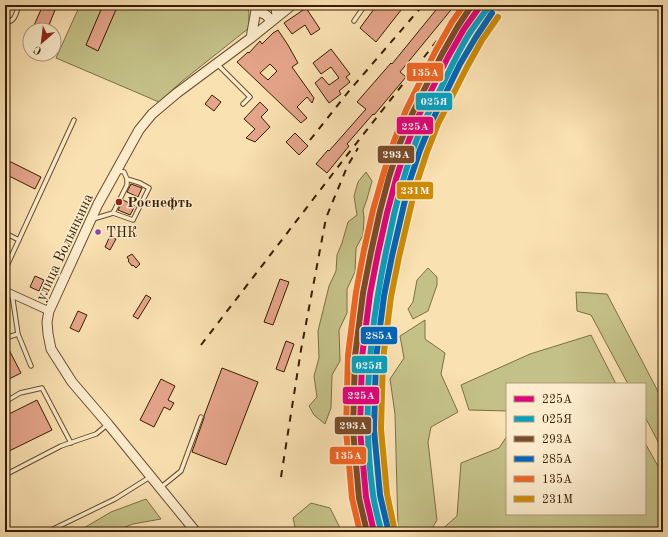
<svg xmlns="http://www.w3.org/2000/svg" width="668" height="537" viewBox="0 0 668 537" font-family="'Old Standard TT',serif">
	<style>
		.green { fill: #c4c188; stroke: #7d6f44 }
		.building { fill: #e6a58b; stroke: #361d00; fill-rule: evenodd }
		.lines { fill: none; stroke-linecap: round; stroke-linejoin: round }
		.service-casing { stroke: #674e2c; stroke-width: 5.5 }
		.minor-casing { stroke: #674e2c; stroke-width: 9 }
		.tertiary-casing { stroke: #674e2c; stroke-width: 11 }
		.service { stroke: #fceccd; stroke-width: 3.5 }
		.minor { stroke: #fceccd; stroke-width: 7 }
		.tertiary { stroke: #fceccd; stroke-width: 9 }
		.rail { stroke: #361d00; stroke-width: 2; stroke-dasharray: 7 7; stroke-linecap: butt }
		.rail-1-casing { stroke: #fceccd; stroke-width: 9 }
		.rail-2-casing { stroke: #fceccd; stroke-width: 9 }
		.rail-3-casing { stroke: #fceccd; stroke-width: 9 }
		.rail-4-casing { stroke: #fceccd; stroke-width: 9 }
		.rail-5-casing { stroke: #fceccd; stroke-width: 9 }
		.rail-6-casing { stroke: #fceccd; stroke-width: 9 }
		.rail-1 { stroke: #e5007d; stroke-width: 6 }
		.rail-2 { stroke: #03a2c4; stroke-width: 6 }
		.rail-3 { stroke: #7a4b2a; stroke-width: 6 }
		.rail-4 { stroke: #0065bd; stroke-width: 6 }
		.rail-5 { stroke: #f26522; stroke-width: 6 }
		.rail-6 { stroke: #d08b00; stroke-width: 6 }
		.poi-dot { fill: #8f2418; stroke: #fceccd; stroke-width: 1.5 }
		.bus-dot { fill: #8e44ad; stroke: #fceccd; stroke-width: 1.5 }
		.labels { text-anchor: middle; stroke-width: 3; stroke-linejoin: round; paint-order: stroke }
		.bus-label { font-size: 14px; fill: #361d00; stroke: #fceccd; text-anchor: start }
		.poi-label { font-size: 15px; font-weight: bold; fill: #361d00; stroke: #fceccd; text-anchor: start }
		.street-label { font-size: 15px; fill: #361d00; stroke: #fceccd }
		.line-badge { stroke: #fceccd; stroke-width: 1.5 }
		.badge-label { font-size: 11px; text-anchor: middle; font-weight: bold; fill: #fff }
	</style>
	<rect width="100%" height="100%" fill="#fae1b2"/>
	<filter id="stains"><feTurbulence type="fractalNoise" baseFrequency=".005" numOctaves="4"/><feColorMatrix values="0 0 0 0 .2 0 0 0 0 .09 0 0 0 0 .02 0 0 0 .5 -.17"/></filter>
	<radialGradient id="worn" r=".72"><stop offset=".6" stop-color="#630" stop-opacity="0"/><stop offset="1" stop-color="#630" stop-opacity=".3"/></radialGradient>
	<path class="green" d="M80,5h166l3,8v15l-68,54 -22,20 -103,-44z
		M366,172l6,9 -5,18 -4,11 1,8 -1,17 -7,13 -1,24 -8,17v24l-8,17 1,31 -8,14 -1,33 -6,16 -11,-9 -5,-9 8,-9 -3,-21 5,-18 -1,-27 11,-45 7,-15 1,-16 5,-12 6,-21 9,-7 -3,-19 4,-14z
		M428,268l9,9v8l-9,26 -15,8 -5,-10 5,-7 4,-22z
		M576,292l31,2 56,107v50l-18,-34v-33h-17l-37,-69 -14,-4z
		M425,320v19l20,14 -4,21 17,38 -27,15 -3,15 9,78 -7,12h-31l-1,-3 -3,-115 -5,-35 14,-21 -4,-22z
		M591,335l25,49h-109v27l-38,-1 -8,-25 69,-31z
		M507,436v78h138v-71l18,32v57h-224l18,-16 4,-53 38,-15z
		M146,499l15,20 -28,5 -20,8h-36l34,-20z
		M311,503l19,5 12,24h-46l-3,-14z"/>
	<path class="building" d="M5,5h7l-6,14h-1z
		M43,5h14l-10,25h-15z
		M103,5h15l-20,46 -12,-6z
		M377,5h28l-29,37 -16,-14z
		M440,5h15l-55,67 6,5 -32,38 -1,-1 -26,30 2,2 -22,27 -11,-9 12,-14 1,1 37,-42 -9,-7 34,-39 1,1z
		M306,8l14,21 -9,6 -6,-10 -13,9 -8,-11z
		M278,30l10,15 10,18 -6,4 22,31 -2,5 -5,-6 -10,10 10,11 -6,5 -64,-61 11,-10 1,1 11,-12 2,3 11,-11zM270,64l7,7 -9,9 -8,-7z
		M331,49l19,25 -4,3 4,5 -11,9 2,3 -12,9 -14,-20 7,-6 7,8 10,-7 -8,-11 -10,7 -8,-11z
		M212,95l9,7 -7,9 -9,-7z
		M260,102l8,8 -7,7 9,10 -15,15 -9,-4 9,-9 -11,-10z
		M295,133l13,13 -9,9 -13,-13z
		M5,159l36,18 -6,12 -30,-15z
		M131,184l11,4 -4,9 -11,-5z
		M123,200l12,6 -5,9 -12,-5z
		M110,236l6,3 -6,11 -5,-3z
		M132,254l8,10 -4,4 -3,-3 -1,1 -4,-5 1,-1 -2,-3z
		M35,276l9,4 -5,11 -9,-4z
		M280,279l9,3 -16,43 -9,-3z
		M146,295l5,3 -13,21 -5,-3z
		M78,311l9,4 -8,17 -9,-4z
		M286,341l8,3 -10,28 -8,-3z
		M5,342l16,31 -14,7 -2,-4z
		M222,368l36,14 -32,83 -34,-13 12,-34v-2z
		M161,379l14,7 -7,14 6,3 -4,7 -6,-3 -10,20 -14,-7z
		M37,400l15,30 -47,23v-37z"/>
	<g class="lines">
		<defs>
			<path id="service" d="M354,21l11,-16
				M5,22c10,1 11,-9 14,-17
				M217,64l33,33 -7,7
				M113,213l20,7 16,-32 -9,-5 -13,-4
				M93,219l20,-6 14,-28v-6l-3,-7 -6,-1
				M5,233l14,7
				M5,270l69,-150
				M12,294l6,40 13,32
				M5,338l13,-4
				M5,402l15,-9 22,-5 29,55
				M5,475l56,-29 35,-12 11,-9
				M160,488l21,-17 20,-54
				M47,532l68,-33 35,-22"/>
			<path id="minor" d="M5,291l44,20"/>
			<path id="tertiary" d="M274,5l2,1 1,11
				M256,10l10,5 6,6
				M251,38l5,-28 -3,-5
				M196,532l-88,-108 -36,-42 -21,-33 -3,-15 -1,-12 2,-11 6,-13 43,-94 41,-74 13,-16 25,-21 74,-55 41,-33"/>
		</defs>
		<use href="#service" class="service-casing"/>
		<use href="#minor" class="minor-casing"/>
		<use href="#tertiary" class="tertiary-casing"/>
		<use href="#service" class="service"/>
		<use href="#minor" class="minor"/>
		<use href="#tertiary" class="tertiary"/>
		<path class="rail" d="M310,140l39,-49 74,-86
			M399,178c12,-26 24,-52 37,-78 18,-33 41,-67 67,-95
			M201,345l150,-195 114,-145
			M281,477l20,-127 25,-132 21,-51 11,-19"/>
		<defs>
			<path id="rail-1" d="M374,532l-8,-35 -6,-67 2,-73 8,-63 8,-41 9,-40 9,-34 11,-34 12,-30 29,-58 16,-28 17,-24"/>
			<path id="rail-2" d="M381,530c-3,-11 -6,-23 -8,-35 -12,-86 -3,-173 16,-257 6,-31 14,-61 25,-91 7,-20 16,-38 26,-57 9,-19 18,-38 29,-56 6,-9 12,-17 18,-25"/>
			<path id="rail-3" d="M367,532l-8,-34 -6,-68 2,-74 8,-63 8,-41 9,-41 9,-34 11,-34 13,-31 29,-58 16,-28 14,-21"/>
			<path id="rail-4" d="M388,529l-8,-34 -6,-65 2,-72 8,-62 8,-40 17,-73 11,-33 12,-29 28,-57 16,-27 16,-24"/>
			<path id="rail-5" d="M360,532l-8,-34 -6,-68 2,-75 8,-63 8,-42 9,-40 10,-35 11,-34 12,-31 30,-60 16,-28 12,-17"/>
			<path id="rail-6" d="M394,527l-7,-33 -6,-65 2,-70 8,-62 8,-40 17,-72 11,-33 11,-28 29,-57 15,-27 16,-23"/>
		</defs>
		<use href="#rail-1" class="rail-1-casing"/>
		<use href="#rail-2" class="rail-2-casing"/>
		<use href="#rail-3" class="rail-3-casing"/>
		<use href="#rail-4" class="rail-4-casing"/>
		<use href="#rail-5" class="rail-5-casing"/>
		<use href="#rail-6" class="rail-6-casing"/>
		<use href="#rail-1" class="rail-1"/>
		<use href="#rail-2" class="rail-2"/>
		<use href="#rail-3" class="rail-3"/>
		<use href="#rail-4" class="rail-4"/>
		<use href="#rail-5" class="rail-5"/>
		<use href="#rail-6" class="rail-6"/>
	</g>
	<circle class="poi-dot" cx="119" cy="202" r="4"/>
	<circle class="bus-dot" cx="98" cy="232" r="3.5"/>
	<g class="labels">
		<g class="bus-label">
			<text x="106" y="237">ТНК</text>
		</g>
		<g class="poi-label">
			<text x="127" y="207">Роснефть</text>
		</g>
		<g class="street-label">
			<text transform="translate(64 247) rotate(-65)" y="5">улица Волынкина</text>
		</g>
	</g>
	<g class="line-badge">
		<rect x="406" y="62" width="38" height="20" rx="4" fill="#f26522"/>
		<rect x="415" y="92" width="38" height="19" rx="4" fill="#03a2c4"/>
		<rect x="396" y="116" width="38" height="19" rx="4" fill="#e5007d"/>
		<rect x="377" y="145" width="38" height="19" rx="4" fill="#7a4b2a"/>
		<rect x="396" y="181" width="38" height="19" rx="4" fill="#d08b00"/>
		<rect x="360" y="326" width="38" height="19" rx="4" fill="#0065bd"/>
		<rect x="351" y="355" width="37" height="19" rx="4" fill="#03a2c4"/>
		<rect x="342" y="386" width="38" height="19" rx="4" fill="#e5007d"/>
		<rect x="334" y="416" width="38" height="19" rx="4" fill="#7a4b2a"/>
		<rect x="329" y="446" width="38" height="19" rx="4" fill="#f26522"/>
	</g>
	<g class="badge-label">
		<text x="425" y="76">135А</text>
		<text x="434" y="105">025Я</text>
		<text x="415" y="130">225А</text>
		<text x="396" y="158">293А</text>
		<text x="415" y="194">231М</text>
		<text x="379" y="339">285А</text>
		<text x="369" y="369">025Я</text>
		<text x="361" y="399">225А</text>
		<text x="353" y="429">293А</text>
		<text x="348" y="459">135А</text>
	</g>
	<rect width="668" height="537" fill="none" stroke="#fae1b2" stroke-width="20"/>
	<rect x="6" y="6" width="656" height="525" fill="none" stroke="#361d00" stroke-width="2"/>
	<rect x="10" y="10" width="648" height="517" fill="none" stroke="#361d00"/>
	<rect x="506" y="383" width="140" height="132" fill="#fceccd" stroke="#ad997b"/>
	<rect x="514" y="396" width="20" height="6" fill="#e5007d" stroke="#ad997b"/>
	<text x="542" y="403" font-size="12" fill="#361d00">225А</text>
	<rect x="514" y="416" width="20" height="6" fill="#03a2c4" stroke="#ad997b"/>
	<text x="542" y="423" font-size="12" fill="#361d00">025Я</text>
	<rect x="514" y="436" width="20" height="6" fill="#7a4b2a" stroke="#ad997b"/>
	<text x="542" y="443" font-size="12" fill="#361d00">293А</text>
	<rect x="514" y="456" width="20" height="6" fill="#0065bd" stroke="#ad997b"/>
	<text x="542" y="463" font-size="12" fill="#361d00">285А</text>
	<rect x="514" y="476" width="20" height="6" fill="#f26522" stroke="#ad997b"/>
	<text x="542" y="483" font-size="12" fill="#361d00">135А</text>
	<rect x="514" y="496" width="20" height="6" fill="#d08b00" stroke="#ad997b"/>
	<text x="542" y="503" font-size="12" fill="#361d00">231М</text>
	<g transform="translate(42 42) rotate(208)"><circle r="19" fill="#fceccd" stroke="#ad997b"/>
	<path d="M0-3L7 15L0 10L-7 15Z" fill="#8f2418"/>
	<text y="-6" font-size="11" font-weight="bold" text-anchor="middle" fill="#361d00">С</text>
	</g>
	<rect width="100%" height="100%" filter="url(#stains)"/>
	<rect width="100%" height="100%" fill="url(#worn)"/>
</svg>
